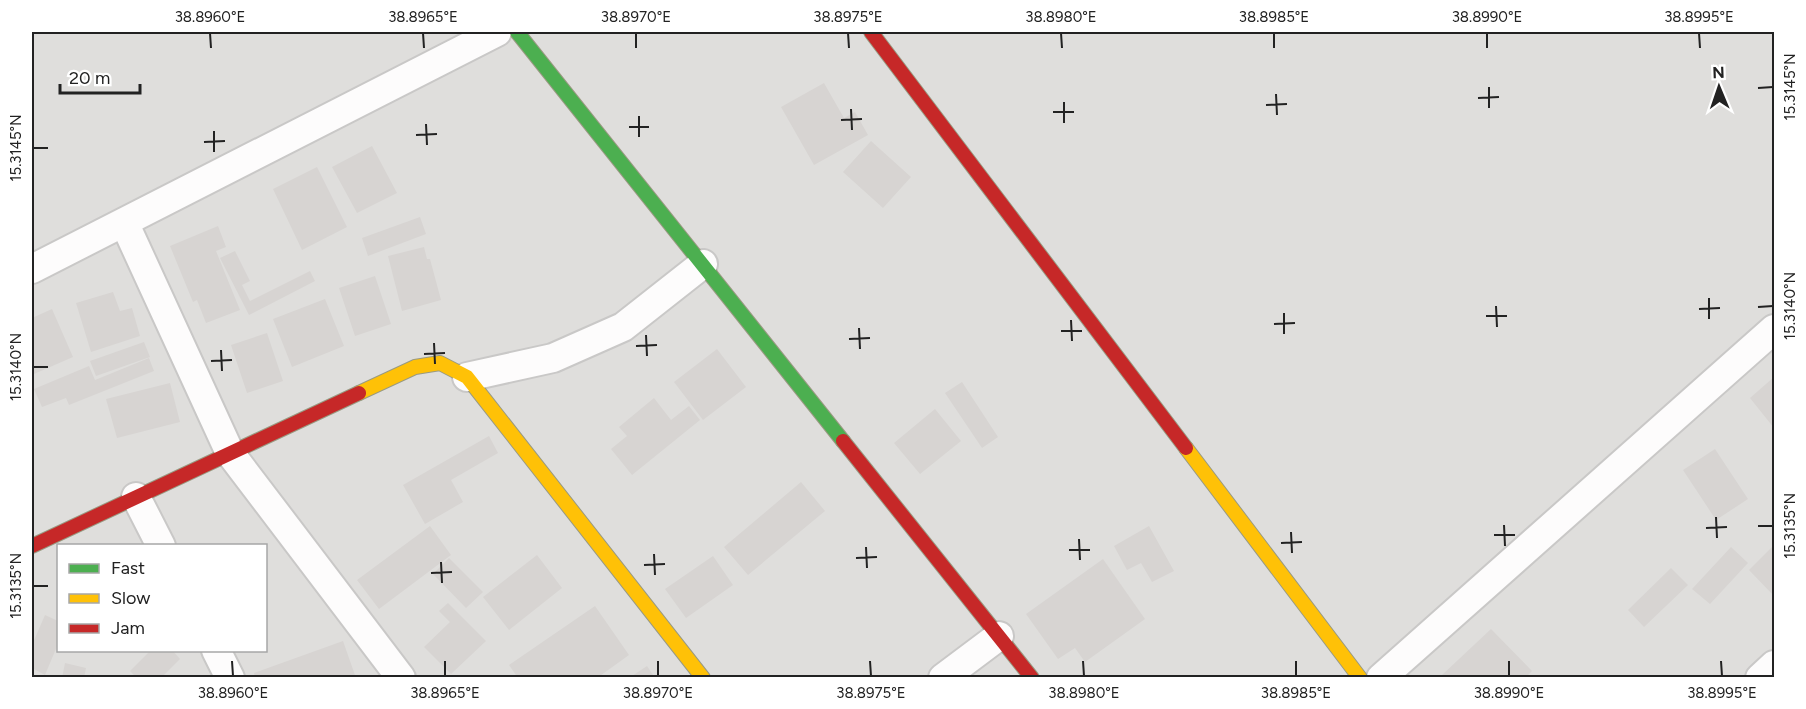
<svg xmlns="http://www.w3.org/2000/svg" width="1806" height="709" viewBox="0 0 1806 709" font-family="Figtree,sans-serif">
	<style>
		.residential { fill: #dfdedc; fill-rule: evenodd }
		.building { fill: #d7d4d2 }
		.lines { fill: none; stroke-linecap: round; stroke-linejoin: round }
		.street-casing { stroke: #c9c8c7; stroke-width: 32 }
		.fast-casing { stroke: #999a82; stroke-width: 16 }
		.slow-casing { stroke: #999a82; stroke-width: 16 }
		.jam-casing { stroke: #999a82; stroke-width: 16 }
		.street { stroke: #fdfcfc; stroke-width: 28 }
		.fast { stroke: #4caf50; stroke-width: 14 }
		.slow { stroke: #ffc107; stroke-width: 14 }
		.jam { stroke: #c62828; stroke-width: 14 }
		.ticks { fill: none; stroke: #222; stroke-width: 2 }
		.neatline { fill: none; stroke: #222; stroke-width: 2 }
		.ticks-label { font-size: 15px; text-anchor: middle; fill: #222 }
	</style>
	<rect width="100%" height="100%" fill="#f0eeeb"/>
	<path class="residential" d="M32,32h1742v645h-1742zM58,546h208v104h-208z"/>
	<path class="building" d="M824,83l20,35 11,-6 13,23 -54,30 -33,-58z
		M871,141l40,36 -28,31 -40,-36z
		M372,146l25,47 -40,20 -25,-46z
		M317,167l30,60 -45,23 -29,-61z
		M420,217l6,17 -58,22 -6,-18z
		M218,226l8,21 -10,4 24,59 -34,13 -9,-23 -4,2 -23,-56z
		M424,247l3,12h3l11,41 -39,11 -14,-55z
		M235,251l15,30 -8,4 8,16 60,-30 5,10 -66,34 -29,-57z
		M375,276l16,48 -36,12 -16,-48z
		M113,292l7,19 12,-3 8,28 -49,16 -15,-49z
		M325,299l19,47 -52,21 -19,-48z
		M52,309l21,48 -39,17 -2,-6v-50z
		M267,333l16,48 -36,12 -16,-48z
		M144,342l6,15 -54,19 -6,-15z
		M717,349l29,38 -43,33 -29,-38z
		M149,358l5,13 -85,34 -3,-7 -24,9 -8,-18 55,-23 6,14z
		M1774,377v51l-24,-30z
		M962,382l36,55 -16,11 -37,-55z
		M170,383l10,39 -63,16 -11,-39z
		M654,398l17,22 18,-14 11,14 -68,55 -21,-26 16,-13 -8,-9z
		M935,409l26,32 -41,33 -26,-31z
		M489,436l9,17 -47,27 12,22 -38,22 -22,-39z
		M1715,449l33,50 -32,21 -33,-50z
		M801,482l24,29 -77,64 -24,-28z
		M430,526l21,29 -72,54 -22,-29z
		M1149,526l25,45 -22,11 -11,-19 -14,7 -13,-24z
		M1774,545v51l-25,-26z
		M1731,547l17,16 -38,41 -18,-15z
		M537,555l25,33 -53,42 -26,-33z
		M713,556l20,29 -47,33 -21,-29z
		M449,558l34,34 -17,16 -33,-34z
		M1103,559l42,60 -60,43 -10,-14 -17,11 -32,-45z
		M1671,568l17,17 -44,42 -16,-17z
		M448,603l38,38 -35,33 -27,-27 26,-25 -11,-11z
		M595,606l34,49 -32,23h-79l-9,-13z
		M45,615l13,6v23l-13,31 -13,-7v-23z
		M1491,629l41,42 -7,7h-80l-3,-3z
		M343,641l13,37h-101l-1,-5z
		M151,650h21l8,9 -19,19h-24l-7,-7z
		M65,663l21,5 -2,10h-22z
		M647,666l8,12h-26z"/>
	<g class="lines">
		<defs>
			<path id="street" d="M124,222l106,231 171,225
				M32,269l465,-237
				M467,377l86,-19 70,-31 80,-63
				M136,497l25,49
				M216,650l14,28
				M943,678l56,-42
				M1381,678l393,-349
				M1760,678l14,-13"/>
			<path id="fast" d="M517,32l326,409"/>
			<path id="slow" d="M359,393l56,-26 25,-4 27,14 236,301
				M1186,448l174,230"/>
			<path id="jam" d="M871,32l315,416
				M843,441l189,237
				M32,546l327,-153"/>
		</defs>
		<use href="#street" class="street-casing"/>
		<use href="#fast" class="fast-casing"/>
		<use href="#slow" class="slow-casing"/>
		<use href="#jam" class="jam-casing"/>
		<use href="#street" class="street"/>
		<use href="#fast" class="fast"/>
		<use href="#slow" class="slow"/>
		<use href="#jam" class="jam"/>
	</g>
	<path class="ticks" d="M210,33l1,15M423,33l1,15M636,33v15M848,33l1,15M1061,33l1,15M1274,33v15M1487,33v15M1699,33l1,15M1489,87v21M1758,88l15,-1M1276,94l1,21M1478,98l21,-1M1064,102v21M1266,105l21,-1M851,109l1,21M1053,112h21M639,116v21M841,120l21,-1M426,124l1,21M629,127h20M214,131v21M416,135l21,-1M204,142l21,-1M33,148h15M1709,298v21M1496,306l1,21M1758,307l15,-1M1699,309l21,-1M1284,313v21M1486,316h21M1071,320l1,21M1274,324l21,-1M859,328l1,21M1061,331h21M646,335l1,21M849,339l21,-1M434,343l1,21M636,346l21,-1M221,350l1,21M424,354l21,-1M211,361l21,-1M33,367h15M1716,517l1,21M1504,525l1,21M1758,526h15M1706,528l21,-1M1291,532l1,21M1494,535h21M1079,539l1,21M1281,543l21,-1M866,547l1,21M1069,550h21M654,554l1,21M856,558l21,-1M441,562l1,21M644,565l21,-1M431,573l21,-1M33,586h15M232,661l1,15M445,661v15M658,661v15M870,661l1,15M1083,661l1,15M1296,661v15M1509,661v15M1721,661l1,15"/>
	<rect width="1806" height="709" fill="none" stroke="#ffffff" stroke-width="66"/>
	<rect x="57" y="544" width="210" height="108" fill="#ffffff" stroke="#a7a7a7" stroke-width="1.5"/>
	<rect x="69" y="564" width="30" height="9" fill="#4caf50" stroke="#a7a7a7" stroke-width="1.5"/>
	<text x="111" y="574" font-size="18" fill="#222222">Fast</text>
	<rect x="69" y="594" width="30" height="9" fill="#ffc107" stroke="#a7a7a7" stroke-width="1.5"/>
	<text x="111" y="604" font-size="18" fill="#222222">Slow</text>
	<rect x="69" y="624" width="30" height="9" fill="#c62828" stroke="#a7a7a7" stroke-width="1.5"/>
	<text x="111" y="634" font-size="18" fill="#222222">Jam</text>
	<g transform="translate(1719 87) rotate(358)" stroke="#ffffff" stroke-width="4.5" paint-order="stroke">
	<path d="M0-4.5L10 22L0 15L-10 22Z" fill="#222222"/>
	<text y="-9" font-size="16" font-weight="bold" text-anchor="middle" fill="#222222">N</text>
	</g>
	<path d="M60 84v9h80v-9" fill="none" stroke="#222222" stroke-width="3"/>
	<text x="69" y="84" font-size="18" fill="#222222" stroke="#ffffff" stroke-width="4.5" paint-order="stroke">20 m</text>
	<rect x="33" y="33" width="1740" height="643" class="neatline"/>
	<g class="ticks-label">
		<text x="210" y="22">38.8960°E</text>
		<text x="423" y="22">38.8965°E</text>
		<text x="636" y="22">38.8970°E</text>
		<text x="848" y="22">38.8975°E</text>
		<text x="1061" y="22">38.8980°E</text>
		<text x="1274" y="22">38.8985°E</text>
		<text x="1487" y="22">38.8990°E</text>
		<text x="1699" y="22">38.8995°E</text>
		<text transform="translate(1790 87) rotate(-90)" y="5">15.3145°N</text>
		<text transform="translate(16 148) rotate(-90)" y="5">15.3145°N</text>
		<text transform="translate(1790 306) rotate(-90)" y="5">15.3140°N</text>
		<text transform="translate(16 367) rotate(-90)" y="5">15.3140°N</text>
		<text transform="translate(1790 526) rotate(-90)" y="5">15.3135°N</text>
		<text transform="translate(16 586) rotate(-90)" y="5">15.3135°N</text>
		<text x="233" y="698">38.8960°E</text>
		<text x="445" y="698">38.8965°E</text>
		<text x="658" y="698">38.8970°E</text>
		<text x="871" y="698">38.8975°E</text>
		<text x="1084" y="698">38.8980°E</text>
		<text x="1296" y="698">38.8985°E</text>
		<text x="1509" y="698">38.8990°E</text>
		<text x="1722" y="698">38.8995°E</text>
	</g>
</svg>
